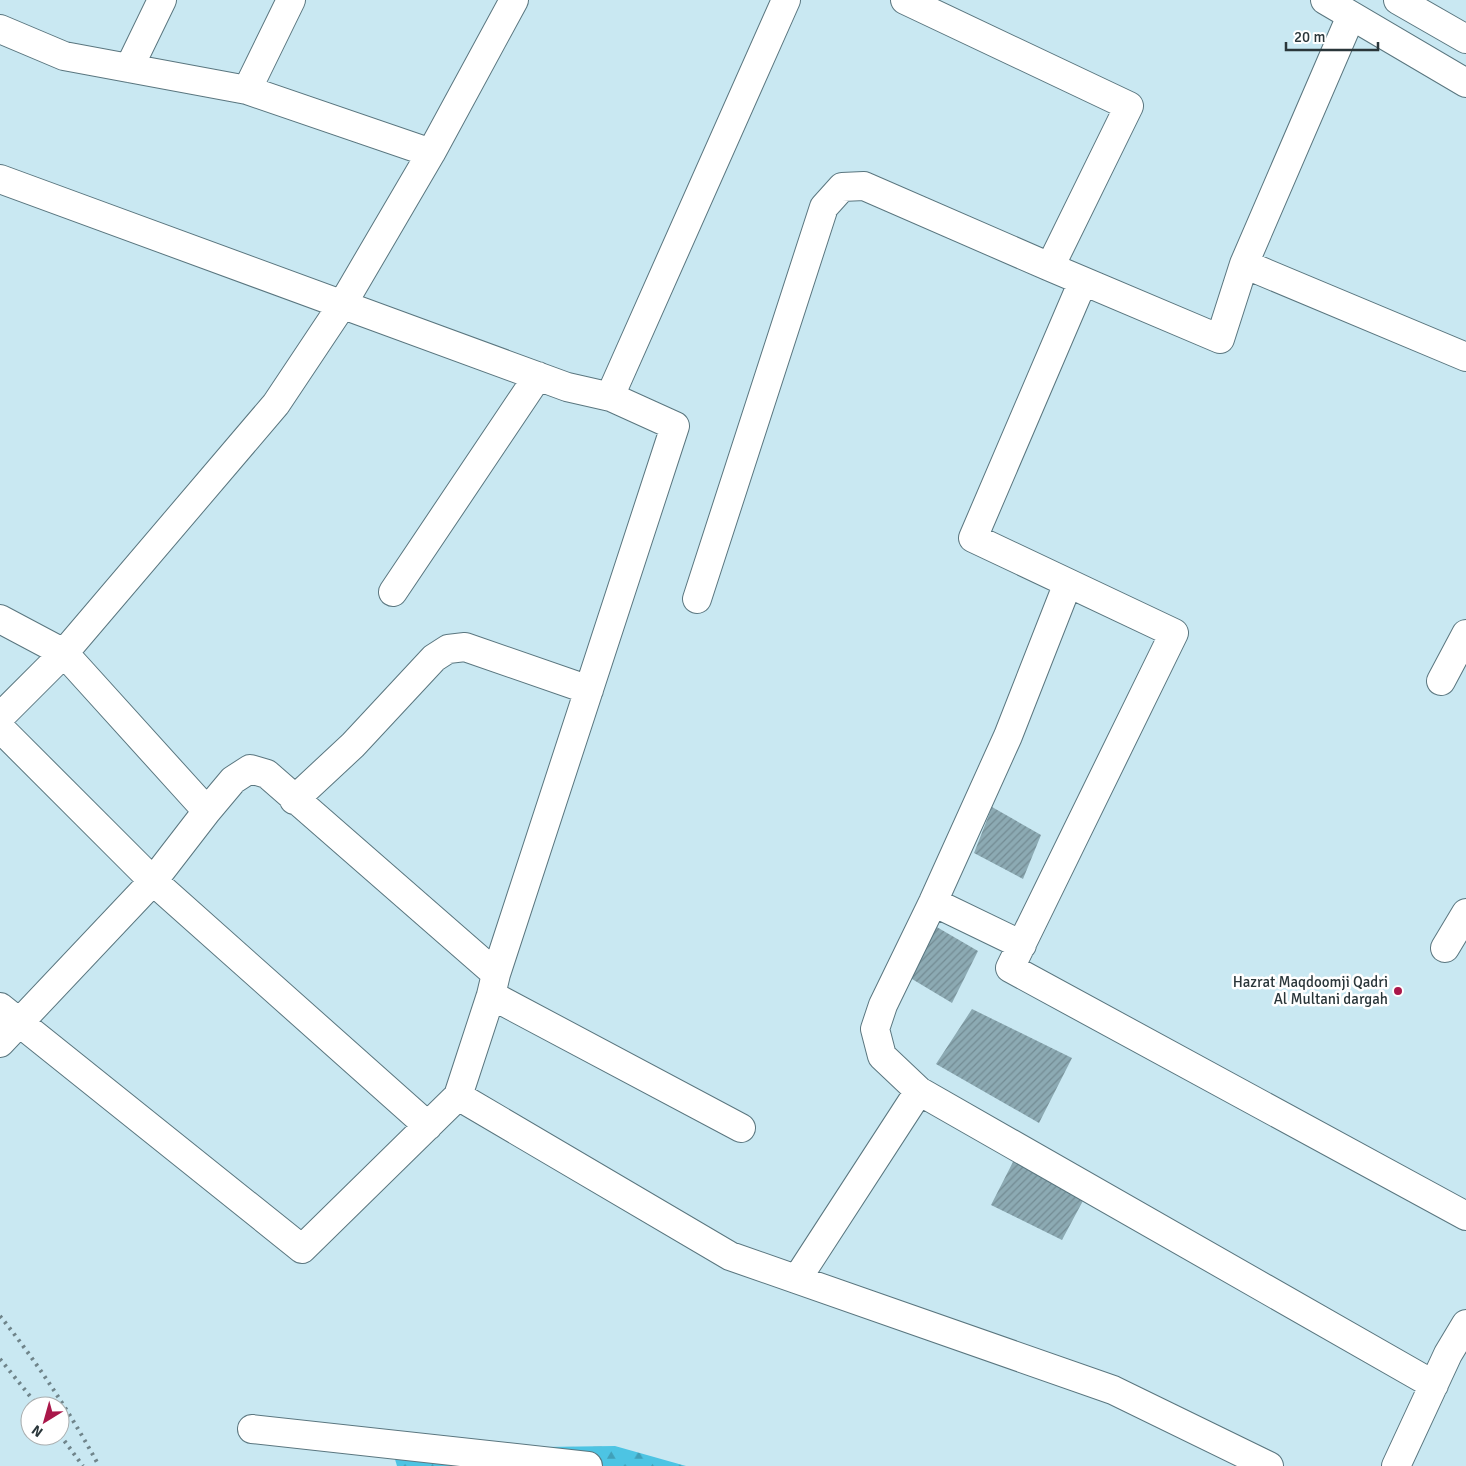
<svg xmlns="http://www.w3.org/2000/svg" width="1466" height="1466" viewBox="0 0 1466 1466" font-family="Signika,sans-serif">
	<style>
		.forest { fill: url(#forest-firs) }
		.building { fill: url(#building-hatch) }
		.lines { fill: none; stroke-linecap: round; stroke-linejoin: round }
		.street-casing { stroke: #5a767f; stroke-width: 30 }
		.primary-casing { stroke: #5a767f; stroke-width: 30 }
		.street { stroke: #fff; stroke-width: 28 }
		.primary { stroke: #fff; stroke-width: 28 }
		.rail { stroke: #6f848a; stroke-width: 4; stroke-dasharray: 2.5 5; stroke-linecap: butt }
		.poi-dot { fill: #aa174a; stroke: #fff; stroke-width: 2 }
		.labels { text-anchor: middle; stroke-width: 5; stroke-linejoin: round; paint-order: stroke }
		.poi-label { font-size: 15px; fill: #2a363a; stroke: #fff; text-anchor: end }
	</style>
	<defs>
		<pattern id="forest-firs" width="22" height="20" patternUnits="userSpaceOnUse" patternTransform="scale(1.25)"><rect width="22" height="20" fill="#4dc4e3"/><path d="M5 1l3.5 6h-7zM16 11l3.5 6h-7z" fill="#40a0b9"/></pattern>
		<pattern id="building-hatch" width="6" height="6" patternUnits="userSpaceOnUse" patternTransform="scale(1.25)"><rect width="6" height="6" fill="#8caab3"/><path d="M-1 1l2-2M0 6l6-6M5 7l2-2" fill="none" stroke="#738b93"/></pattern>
	</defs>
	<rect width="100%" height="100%" fill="#c9e8f2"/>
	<path class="forest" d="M615,1446l71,20h-289l-5,-17z"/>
	<path class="building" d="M992,807l49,28 -18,44 -49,-26z
		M935,926l43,25 -26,52 -45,-27z
		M972,1009l100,49 -33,65 -103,-59z
		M1015,1158l70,39 -23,43 -71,-35z"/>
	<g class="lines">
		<defs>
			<path id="street" d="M786,0l-171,385 -4,12 64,29 -179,548 -5,21 -33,101 272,160 383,134 156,76
				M905,0l224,106 -79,161
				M1351,16l-107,248 222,93
				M0,29l64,27 183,34 184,63
				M129,68l33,-68
				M247,90l44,-90
				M0,179l567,208 44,10
				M1083,281l-110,257 201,95 -164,335 456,248
				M1068,583l-60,153 -75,166 -50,103 -8,24 7,27 37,35 515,294
				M393,592l145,-216
				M697,599l127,-392 18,-20 22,-1 186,81 170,72 24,-75
				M0,619l64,34 143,158 -54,70 -153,162
				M1441,681l25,-47
				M0,717l64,-64 212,-249 66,-99 89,-152 83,-153
				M0,728l153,153 275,245
				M294,800l59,-55 81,-87 14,-9 17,-2 124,43
				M207,811l26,-31 17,-11 17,5 229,200
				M933,902l89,43
				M1445,948l21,-35
				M491,995l250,133
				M0,1007l302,242 156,-153
				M797,1279l122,-188
				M252,1429l336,37
				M1396,1466l52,-112 18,-30"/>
			<path id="primary" d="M1325,0l141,83
				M1398,0l68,39"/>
		</defs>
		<use href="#street" class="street-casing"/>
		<use href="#primary" class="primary-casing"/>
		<use href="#street" class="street"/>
		<use href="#primary" class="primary"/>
		<path class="rail" d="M0,1316c37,46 71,98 99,150
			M0,1359l38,47
			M60,1435l23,31"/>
	</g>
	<circle class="poi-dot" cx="1398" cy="991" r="5"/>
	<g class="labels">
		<g class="poi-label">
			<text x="1388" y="987">Hazrat Maqdoomji Qadri<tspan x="1388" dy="17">Al Multani dargah</tspan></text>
		</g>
	</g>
	<g transform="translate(45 1421) rotate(217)"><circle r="24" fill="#ffffff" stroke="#aaafb0"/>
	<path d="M0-4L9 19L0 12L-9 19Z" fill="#aa174a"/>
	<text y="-8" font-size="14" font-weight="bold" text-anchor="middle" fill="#2a363a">N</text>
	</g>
	<path d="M1286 42v8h92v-8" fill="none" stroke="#2a363a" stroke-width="2.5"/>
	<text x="1294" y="42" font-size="15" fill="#2a363a" stroke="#ffffff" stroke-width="4" paint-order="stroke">20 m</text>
</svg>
